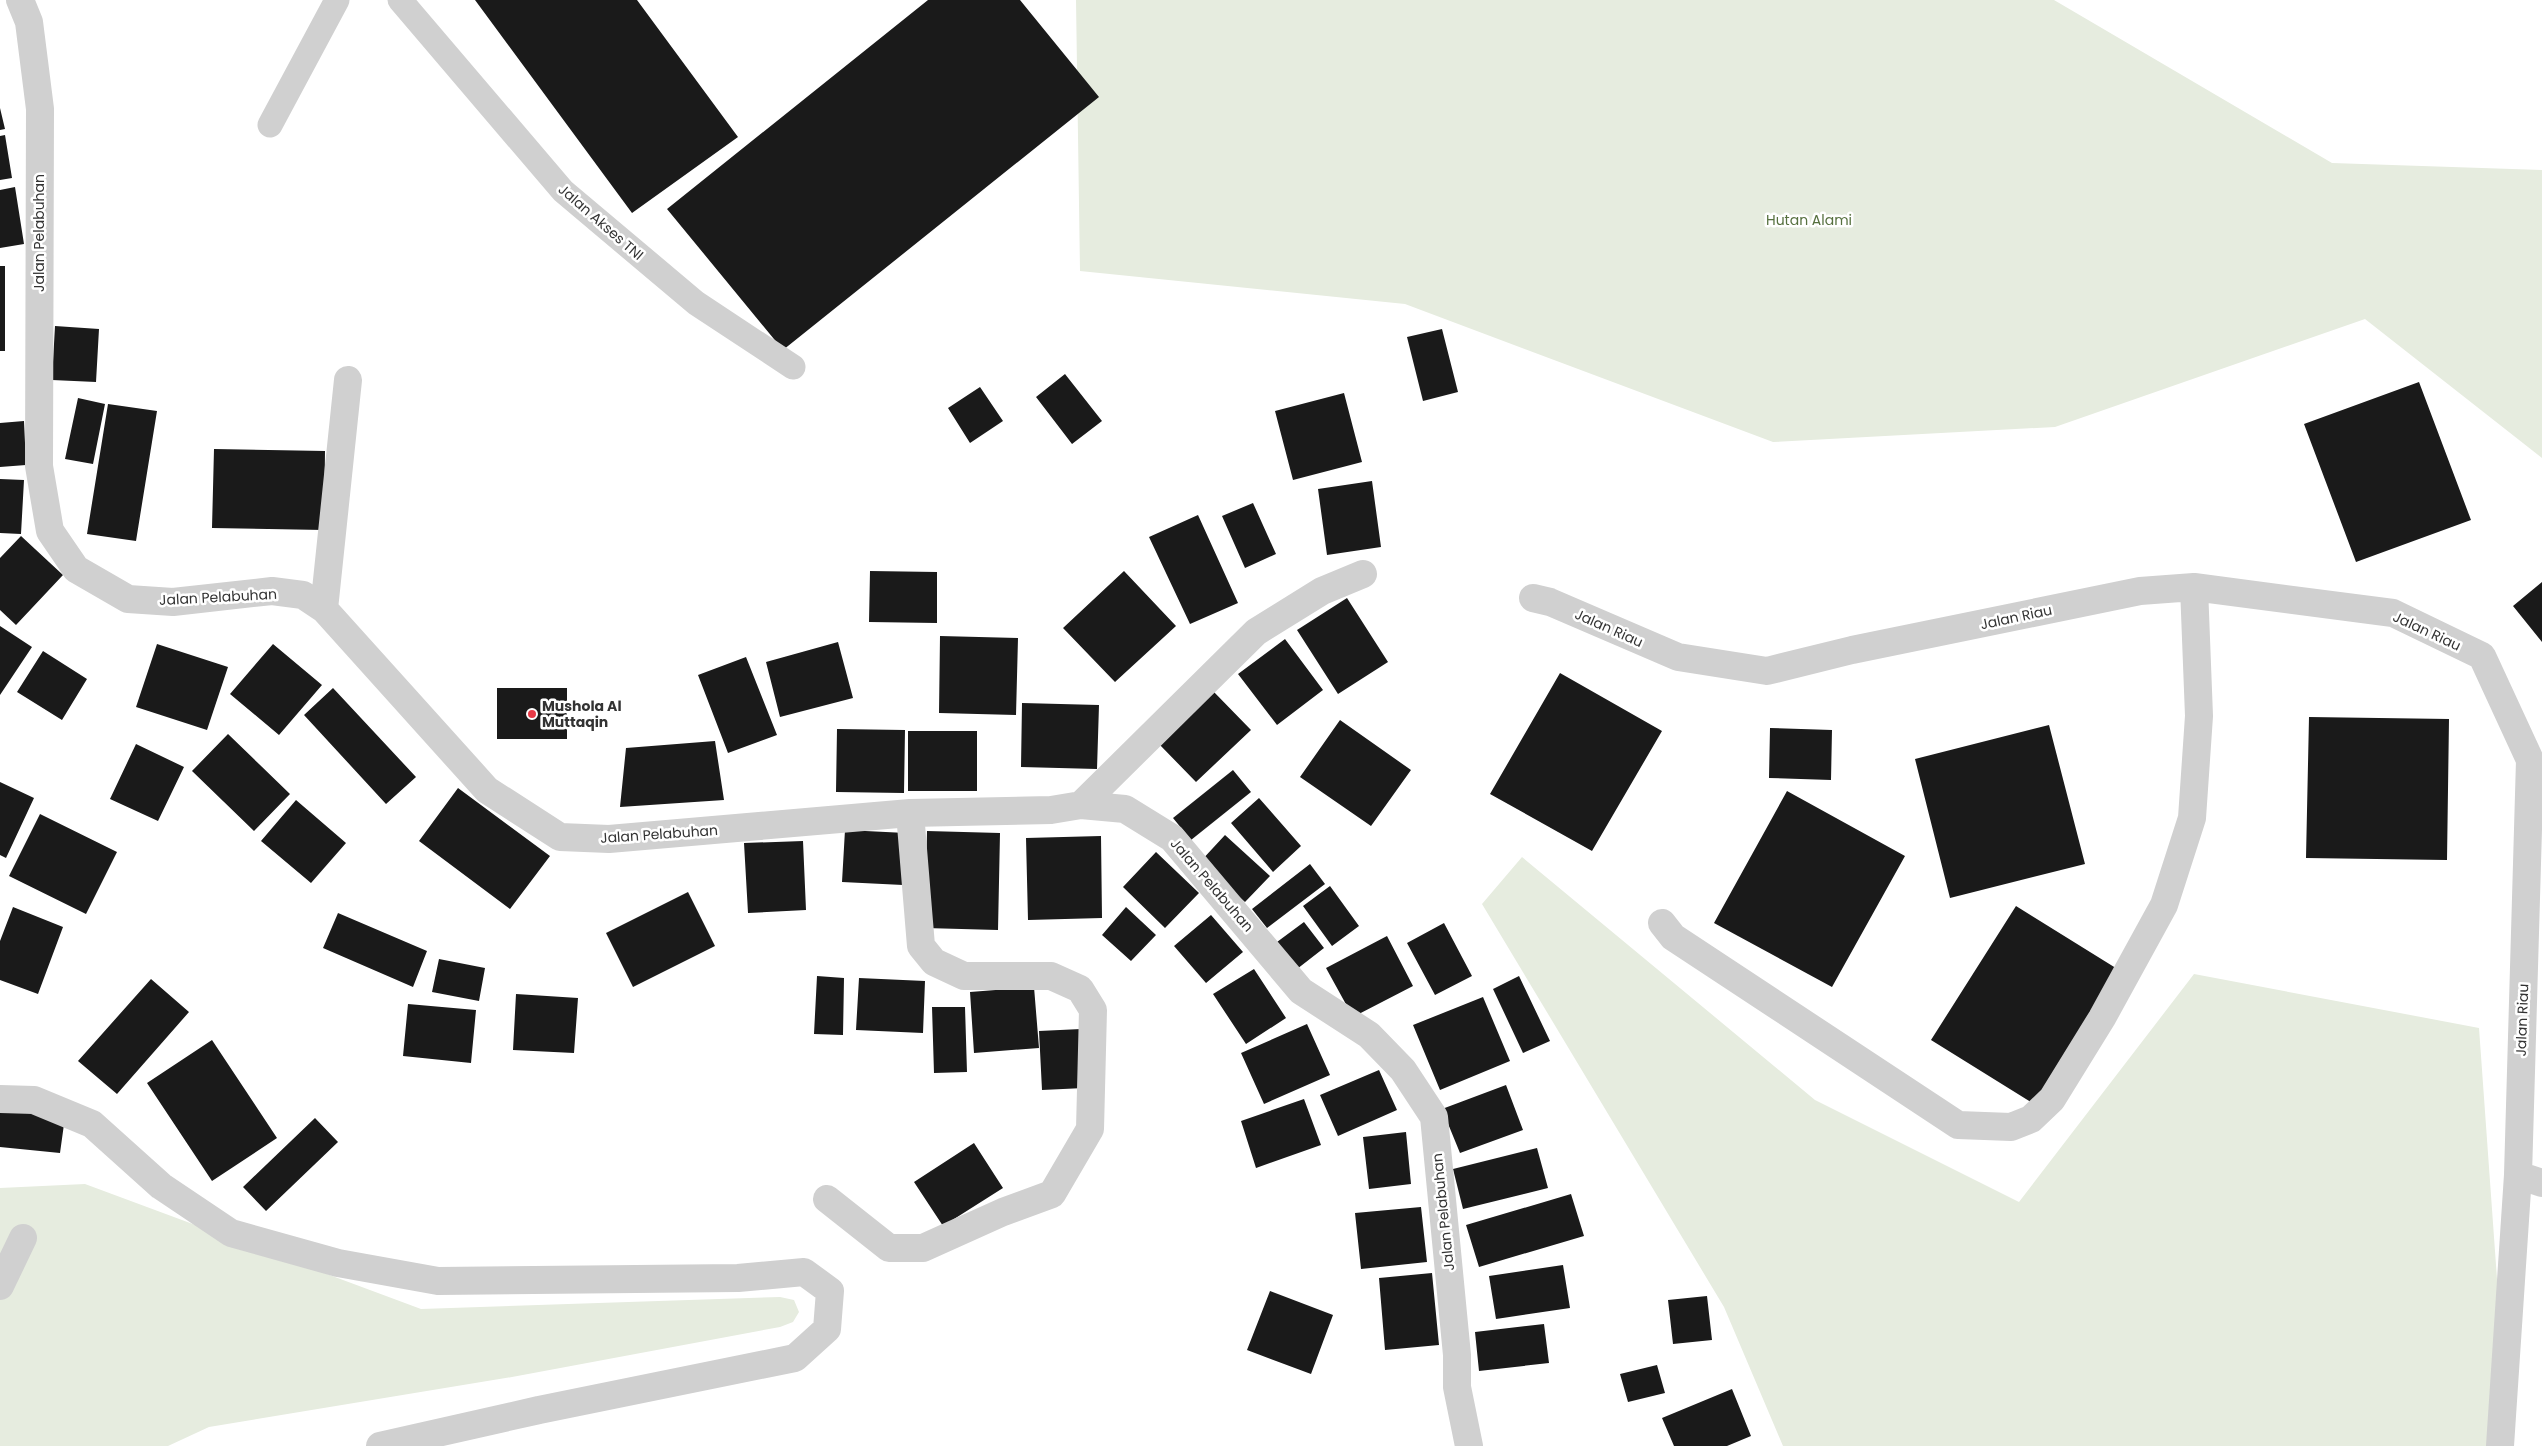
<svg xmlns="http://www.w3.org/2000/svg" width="2542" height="1446" viewBox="0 0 2542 1446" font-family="Poppins,sans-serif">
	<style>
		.green { fill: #e6ecdf }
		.building { fill: #1a1a1a }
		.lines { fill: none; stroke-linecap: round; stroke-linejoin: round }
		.service { stroke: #d0d0d0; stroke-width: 25 }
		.minor { stroke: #d0d0d0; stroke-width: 28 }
		.poi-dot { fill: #e63946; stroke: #fff; stroke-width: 2 }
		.labels { text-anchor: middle; stroke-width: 5; stroke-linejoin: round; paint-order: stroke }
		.park-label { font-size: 14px; fill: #56703f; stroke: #fff }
		.street-label { font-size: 14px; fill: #333; stroke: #fff }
		.poi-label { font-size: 14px; font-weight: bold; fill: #333; stroke: #fff; text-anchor: start }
	</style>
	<rect width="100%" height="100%" fill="#fff"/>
	<path class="green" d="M1076,0h978l278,163 210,7v288l-177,-139 -310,108 -282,15 -368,-138 -325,-33z
		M1522,857l293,243 204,102 175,-228 285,54 30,418h-726l-59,-139 -242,-403z
		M85,1184l336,125 359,-12 14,3 5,12 -6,10 -13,5 -268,50 -303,50 -41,19h-168v-258z"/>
	<path class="building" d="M475,0h162l101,137 -106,76z
		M928,0h92l79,97 -316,253 -116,-141z
		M0,108l5,21 -5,1z
		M5,135l7,43 -12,2v-44z
		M15,187l9,57 -24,4v-58z
		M0,266h5v85h-5z
		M55,326l44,3 -3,53 -44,-2z
		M1442,329l16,63 -35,9 -16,-64z
		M1065,374l37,47 -30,23 -36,-47z
		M2419,382l52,138 -115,42 -52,-138z
		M980,387l23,34 -33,22 -22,-35z
		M1344,393l18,69 -69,18 -18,-69z
		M78,398l27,6 -12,60 -28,-5z
		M108,404l49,7 -21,130 -49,-7z
		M24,421l2,44 -26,2v-44z
		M214,449l111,2 -1,79 -112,-2z
		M0,479l24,1 -3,54 -21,-1z
		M1372,481l9,66 -54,8 -9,-66z
		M1253,503l23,51 -31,14 -23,-52z
		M1198,515l40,88 -48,21 -41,-87z
		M21,536l42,39 -47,50 -16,-15v-52z
		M870,571l67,1v51l-68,-1z
		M1124,571l52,55 -61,56 -52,-54z
		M2542,582v60l-29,-36z
		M1347,598l41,64 -50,32 -41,-64z
		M0,626l32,21 -32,48z
		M940,636l78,2 -2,77 -77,-2z
		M1285,639l38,51 -46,35 -39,-51z
		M838,642l15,56 -73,19 -14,-55z
		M157,644l71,23 -21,63 -71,-23z
		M273,644l49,41 -43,50 -49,-41z
		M43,651l44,28 -25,41 -45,-28z
		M746,657l31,78 -49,18 -30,-78z
		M1560,673l102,58 -70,120 -102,-57z
		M333,688l83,89 -30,27 -82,-89z
		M497,688h70v51h-70z
		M1213,691l38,39 -55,52 -37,-38z
		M1022,703l77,2 -2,64 -76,-2z
		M2309,717l140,2 -2,141 -141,-2z
		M1340,720l71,50 -40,56 -71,-49z
		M2049,725l36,139 -135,34 -35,-139z
		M1770,728l62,2 -1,50 -62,-2z
		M837,729l68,1 -1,63 -68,-1z
		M908,731h69v60h-69z
		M228,734l62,60 -36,37 -62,-60z
		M715,741l9,59 -104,7 6,-59z
		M136,744l48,23 -26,54 -48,-22z
		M1233,770l18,22 -60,48 -18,-22z
		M0,782l34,16 -28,60 -6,-3z
		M458,788l92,68 -40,53 -91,-68z
		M1787,791l118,65 -73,131 -118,-64z
		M1259,798l42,48 -28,26 -42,-49z
		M296,800l50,43 -35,40 -50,-42z
		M40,814l77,38 -31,62 -77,-38z
		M845,830l61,3 -3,52 -61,-3z
		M927,831l73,2 -2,97 -73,-2z
		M1225,835l45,41 -25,26 -45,-40z
		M1101,836l1,82 -74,2 -2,-82z
		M803,841l3,69 -58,3 -4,-70z
		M1156,852l43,41 -34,35 -42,-41z
		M1310,864l15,20 -58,44 -15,-19z
		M1330,886l29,40 -27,20 -29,-40z
		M688,892l27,54 -82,41 -27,-54z
		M2016,906l103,64 -85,134 -103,-64z
		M13,907l50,20 -25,67 -38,-14v-39z
		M1126,907l30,28 -25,26 -29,-26z
		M338,913l89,38 -14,36 -90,-39z
		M1211,915l32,37 -37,31 -32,-37z
		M1304,922l20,26 -27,21 -20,-27z
		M1444,923l28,53 -37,19 -28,-52z
		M1387,936l26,50 -60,31 -27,-49z
		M439,959l46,9 -6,33 -47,-9z
		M1254,969l32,49 -40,26 -33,-50z
		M817,976l27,2 -1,57 -29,-1z
		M1519,976l31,65 -27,12 -30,-64z
		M859,978l66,3 -2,52 -67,-3z
		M151,979l38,33 -72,82 -39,-33z
		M1034,987l5,61 -65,5 -4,-61z
		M516,994l62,4 -4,55 -61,-3z
		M1483,997l27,64 -70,29 -27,-65z
		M408,1004l68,6 -5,53 -68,-7z
		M932,1007h33l2,65 -33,1z
		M1307,1024l23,51 -66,29 -23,-51z
		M1081,1029l3,59 -42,2 -3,-59z
		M212,1040l65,98 -65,43 -65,-98z
		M1379,1070l18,40 -59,26 -18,-41z
		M1506,1085l17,45 -63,23 -18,-44z
		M1304,1099l17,46 -65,23 -15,-47z
		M0,1110l65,7 -5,36 -60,-6z
		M315,1118l23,24 -72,69 -23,-24z
		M1406,1132l5,52 -42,5 -6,-52z
		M974,1143l29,45 -60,38 -29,-44z
		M1537,1148l11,40 -85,21 -10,-40z
		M1571,1194l13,42 -105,31 -13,-42z
		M1421,1207l6,55 -66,7 -6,-56z
		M1563,1265l7,43 -74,11 -7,-43z
		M1432,1273l7,72 -54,5 -6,-72z
		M1270,1291l63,24 -22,59 -64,-24z
		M1707,1296l5,44 -39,4 -5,-44z
		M1544,1324l5,39 -70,8 -4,-39z
		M1657,1365l8,28 -37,9 -8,-28z
		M1732,1389l19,47 -24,10h-53l-12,-28z"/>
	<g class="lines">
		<path class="service" d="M400,0l163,191 133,112 97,64
			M270,125l67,-125"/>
		<path class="minor" d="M20,0l9,22 11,87 -1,357 11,65 26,38 52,30 45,3 99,-11 31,4 21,14 163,181 73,47 49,2 301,-26 141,-3 30,-5 44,4 47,29 129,153 68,44 34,35 31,47 23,238v32l12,59
			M1533,598l17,4 128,55 89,14 85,-21 288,-59 54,-4 199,26 89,43 48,104 -12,415 -18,271
			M324,609l24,-229
			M1081,805l175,-173 66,-41 41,-17
			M1662,923l11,14 285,188 53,2 20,-8 21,-20 50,-81 62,-113 28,-87 7,-102 -5,-129
			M0,1099l34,1 58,24 69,62 70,47 107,30 100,18 300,-3 66,-6 26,19 -3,38 -32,29 -256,52 -159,36
			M2518,1175l24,8
			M827,1199l62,49h34l80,-36 49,-18 38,-65 3,-119 -13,-21 -29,-13h-87l-30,-14 -13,-16 -11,-133
			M0,1286l23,-48"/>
	</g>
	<circle class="poi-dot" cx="532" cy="714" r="5"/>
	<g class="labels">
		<g class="park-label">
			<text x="1809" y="225">Hutan Alami</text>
		</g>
		<g class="street-label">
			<text transform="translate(601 222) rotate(41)" y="5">Jalan Akses TNI</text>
			<text transform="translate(39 233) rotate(-90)" y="5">Jalan Pelabuhan</text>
			<text transform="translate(218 597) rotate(-3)" y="5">Jalan Pelabuhan</text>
			<text transform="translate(2016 617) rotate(-12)" y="5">Jalan Riau</text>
			<text transform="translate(1609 628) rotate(24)" y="5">Jalan Riau</text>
			<text transform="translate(2427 631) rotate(25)" y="5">Jalan Riau</text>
			<text transform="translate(659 834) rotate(-4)" y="5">Jalan Pelabuhan</text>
			<text transform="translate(1212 885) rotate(49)" y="5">Jalan Pelabuhan</text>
			<text transform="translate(2522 1020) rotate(-88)" y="5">Jalan Riau</text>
			<text transform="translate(1443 1212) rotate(-96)" y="5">Jalan Pelabuhan</text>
		</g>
		<g class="poi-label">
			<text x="542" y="711">Mushola Al<tspan x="542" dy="16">Muttaqin</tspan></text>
		</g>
	</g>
</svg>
